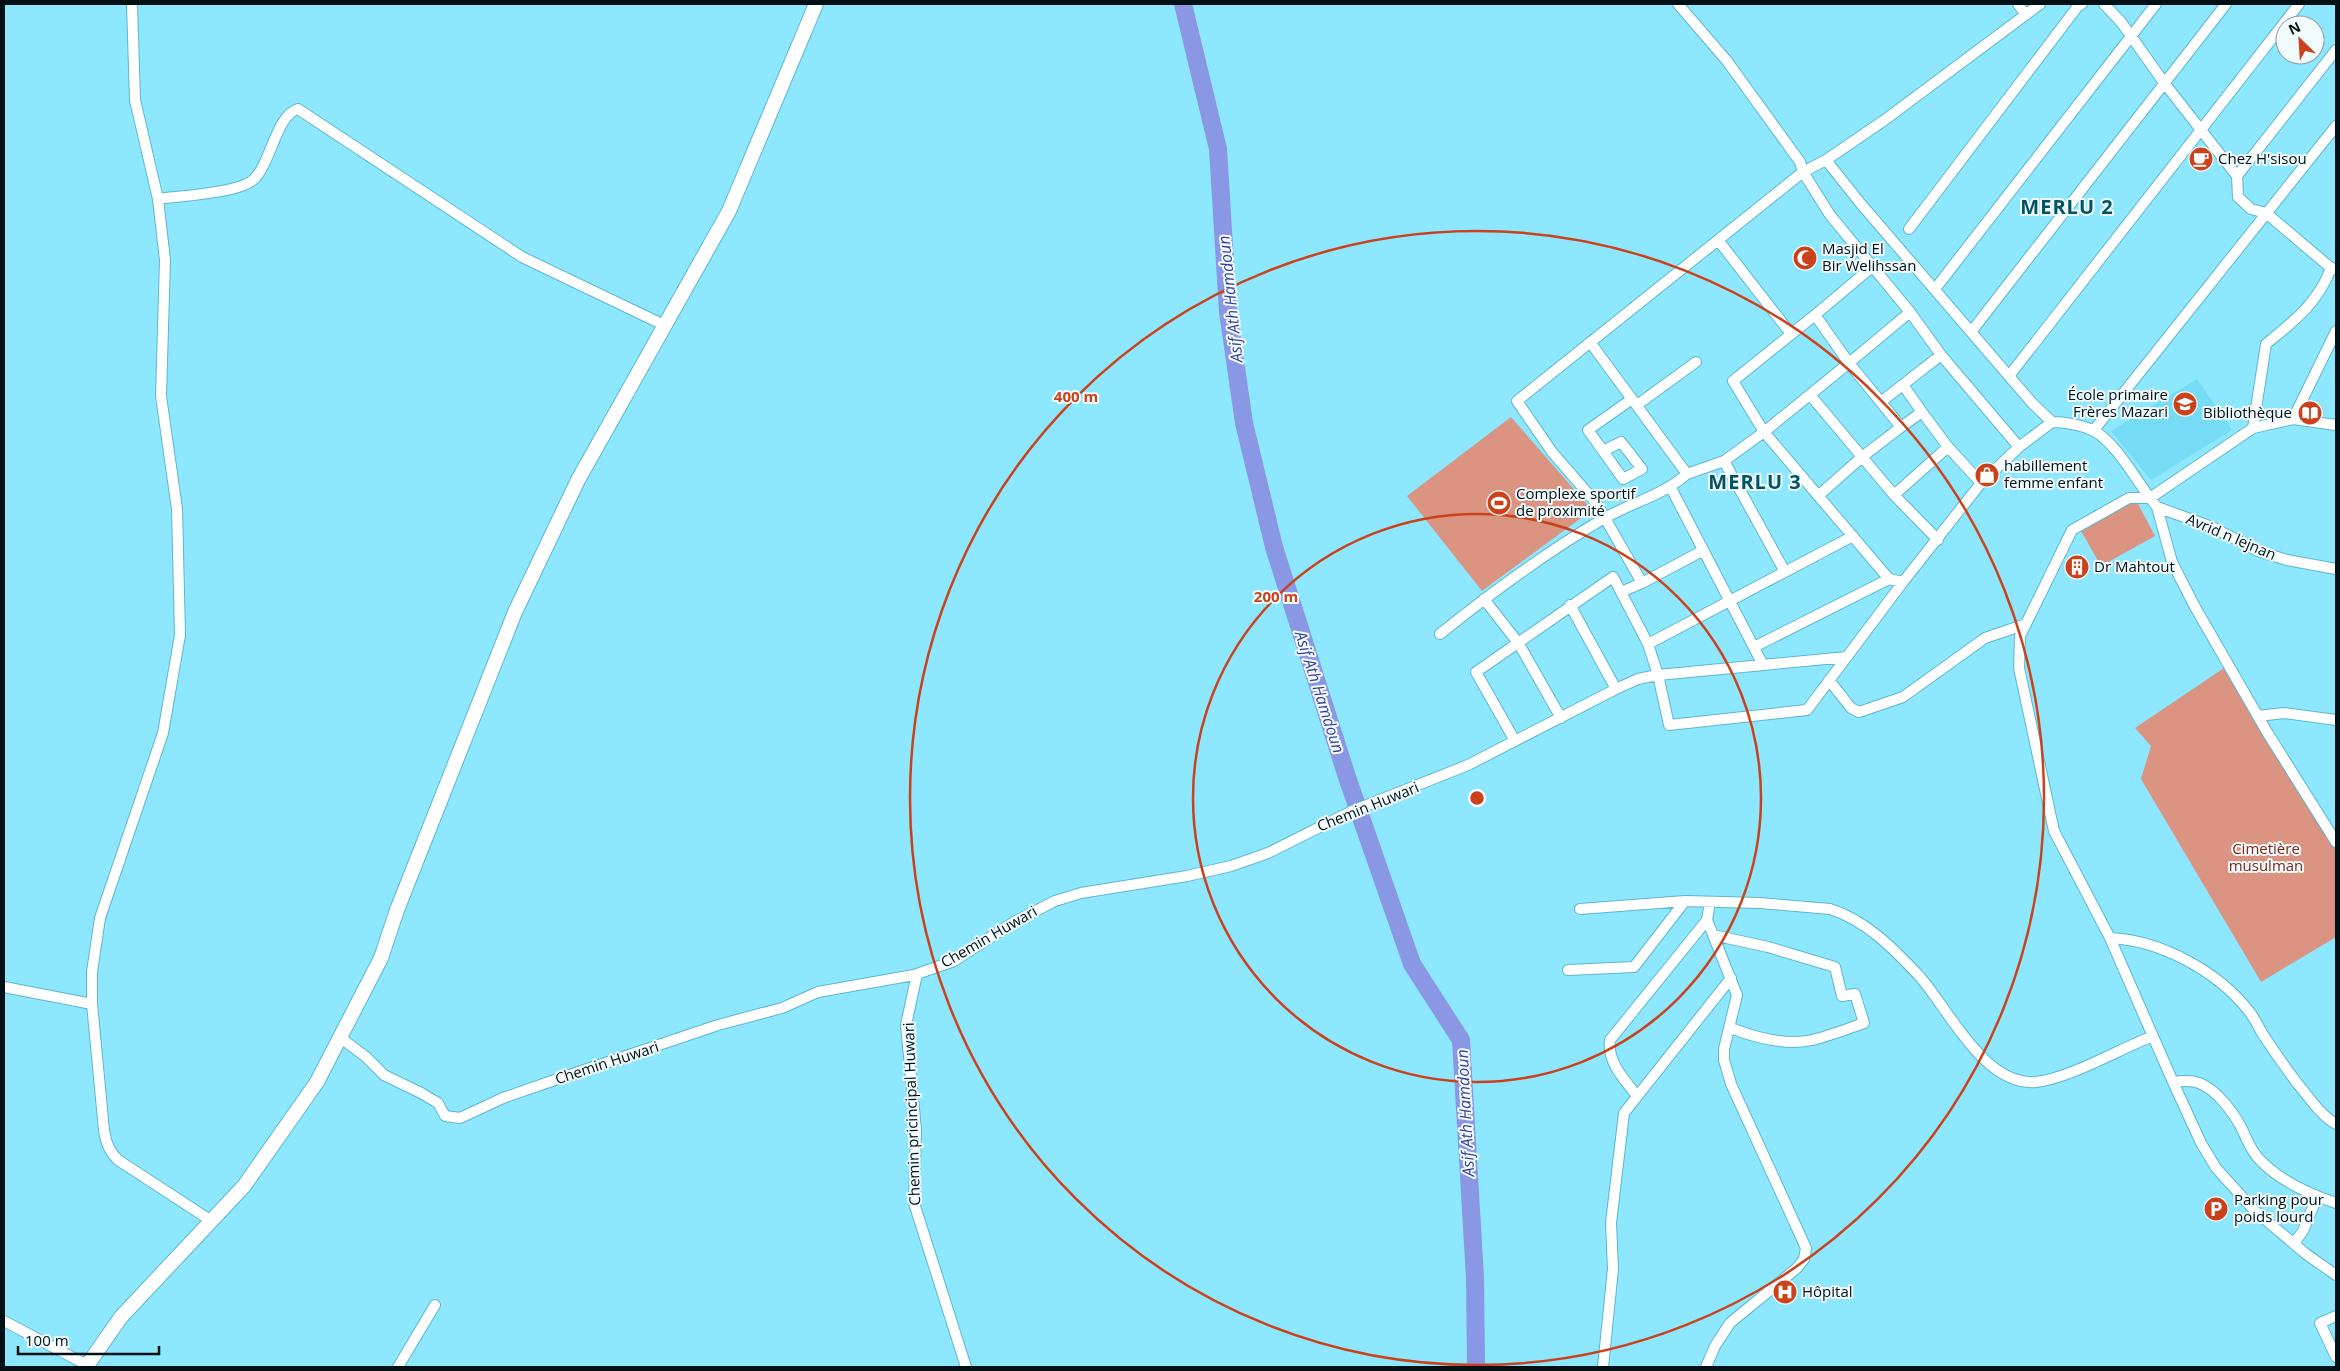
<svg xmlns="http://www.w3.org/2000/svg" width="2340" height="1371" viewBox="0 0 2340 1371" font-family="'Open Sans',sans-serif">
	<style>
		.built { fill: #76dcf5 }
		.green { fill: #db9481 }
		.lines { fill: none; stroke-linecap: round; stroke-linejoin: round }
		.river { stroke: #8a97e4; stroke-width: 18 }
		.street-casing { stroke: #5db7cd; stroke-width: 12 }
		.secondary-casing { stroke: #5db7cd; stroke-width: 16 }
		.street { stroke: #fff; stroke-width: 10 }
		.secondary { stroke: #fff; stroke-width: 14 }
		.ring { fill: none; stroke: #cb421a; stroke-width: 2.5 }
		.labels { text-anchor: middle; stroke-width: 4; stroke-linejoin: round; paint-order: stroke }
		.poi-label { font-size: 15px; fill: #001014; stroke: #f1fafc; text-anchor: start }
		.street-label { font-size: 15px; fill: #001014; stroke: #f1fafc }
		.park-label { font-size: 15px; fill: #7a2a14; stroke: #f1fafc }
		.water-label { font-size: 16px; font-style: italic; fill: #393d97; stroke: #f1fafc }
		.district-label { font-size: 20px; font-weight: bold; letter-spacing: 1px; fill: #005464; stroke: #f1fafc }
		.centre { fill: #cb421a; stroke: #f1fafc; stroke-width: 2.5 }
		.ring-label { font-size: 15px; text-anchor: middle; font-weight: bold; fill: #cb421a; stroke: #f1fafc; stroke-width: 4; stroke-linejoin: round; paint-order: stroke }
	</style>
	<rect width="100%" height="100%" fill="#8de7fe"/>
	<path class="built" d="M2197,379l35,51 -81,50 -40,-49z"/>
	<path class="green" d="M1511,417l81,93 -110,81 -75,-95z
		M2136,500l19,36 -54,30 -20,-35z
		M2224,668l112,173v96l-75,45 -120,-203 10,-33 -16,-18z"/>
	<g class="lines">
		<path class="river" d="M1183,4l35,145 10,163 16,111 30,124 73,230 65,187 49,76 14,238 1,89"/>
		<defs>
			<path id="street" d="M132,4l3,96 23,99 7,61 -4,136 16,113 3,126 -17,98 -63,185 -8,54v32l12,126c2,13 5,21 14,30l92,60
				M1678,4l49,57 73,101 3,10 27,43 80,97
				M2018,4l8,11
				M2104,4l17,18 44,62 72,92
				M2336,50l-99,126 1,21 13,12 15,4 65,55 5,1
				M1826,160l35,44 172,200 19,18c12,0 31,3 42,9 21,11 41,47 56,67l103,-70 40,-9 43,6
				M158,199c22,-3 80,-6 95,-19 18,-16 23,-65 45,-71l224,148 144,69
				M1909,229l169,-223 4,-2
				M1718,240l73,94
				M1872,267l-57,48 34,48 61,-51 31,43 78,92 33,-25
				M1935,289l221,-285
				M1815,315l-82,66 31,51 85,-69 52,64 -39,30 -44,39
				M1971,332l255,-328
				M1590,342l97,132 37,-13 40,-29 125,147 14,3
				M2009,376l290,-372
				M1903,385l19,27
				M1811,396l83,99 44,45
				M1882,401l59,-46
				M1637,405l59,-43
				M2293,419l43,-88
				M1901,427l21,-15 26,35 33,36
				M2253,428l13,-84c28,-23 52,-41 65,-76
				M2094,430l242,-304
				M1603,451l18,-9 21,27 -19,10 -35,-49 44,-31
				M1724,461l60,109
				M1671,488l92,177
				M1894,495l54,-48
				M2157,507l55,20 46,24 29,9 49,9
				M1702,551l-60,32 -45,-79 -45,-52 -35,-51 286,-229 23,-12 60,-41 154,-115
				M1484,599l35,45 42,74
				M1570,605l46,84
				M1440,634c52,-42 105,-81 163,-115 29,-17 57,-22 84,-45
				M1648,644l205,-108
				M1754,647l135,-68
				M1847,657l-189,18 11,50 138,-15 96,-128 78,-99 38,-36
				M1829,680l22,28 8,4 44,-15 82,-59 41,-14
				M2258,716l26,-3 52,7
				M1515,741l-39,-69 137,-95 8,15 21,-9
				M2336,842l-69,-110 -72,-125 -23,-45 -15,-55 -7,-9h-21l-57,32 -52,106 -1,32 35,163 56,107 63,144 28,61 15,25 38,42 52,44 30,21
				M1580,909l105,-8 75,2 70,6c36,11 65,41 90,68 30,34 64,109 116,105 35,-4 83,-33 117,-46
				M1713,935l55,12 67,20 7,29 13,-2 9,29c-17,6 -35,13 -52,17 -25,6 -59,-3 -81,-12
				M2110,938c50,2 107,33 138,72 6,7 10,16 14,23 11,17 23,34 35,50 12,14 23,32 39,41
				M1568,970l66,-3 51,-66
				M917,974l-11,51 10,105 -2,73 52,164
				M4,987l88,17
				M341,1038l25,19 18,18 37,18 17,10 7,13 15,2 43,-20 43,-15 172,-58 64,-17 36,-16 96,-17 40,-14 60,-39 41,-21 26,-8 106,-17 44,-10 37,-13 84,-42 116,-46 148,-76 22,-10 20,-4 -10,-31 -27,-52
				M2173,1082c7,-1 19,-2 26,1 17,6 34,29 42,44 6,12 9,23 19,33 20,21 49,34 76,43
				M1637,1096c-13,-17 -30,-34 -27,-56l97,-120 3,-18
				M2294,1243l9,-12 14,-34
				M2336,1316l-16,7 16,34
				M4,1321l83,44
				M398,1367l37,-62
				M1603,1367l10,-98 -2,-46 13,-110 107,-135
				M1706,1367l9,-21 15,-23 67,-55 7,-9 2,-11 -75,-164 -7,-24v-11l13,-54 -30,-75"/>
			<path id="secondary" d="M86,1367l35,-50 123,-131 73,-104 64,-124 16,-48 118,-298 63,-132 151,-269 87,-207"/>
		</defs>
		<use href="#street" class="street-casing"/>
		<use href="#secondary" class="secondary-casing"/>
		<use href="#street" class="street"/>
		<use href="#secondary" class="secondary"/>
	</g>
	<g class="ring">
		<circle cx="1477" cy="798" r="284"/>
		<circle cx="1477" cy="798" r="567"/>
	</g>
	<defs>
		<symbol id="cafe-disc" viewBox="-11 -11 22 22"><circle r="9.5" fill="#cb421a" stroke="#f1fafc"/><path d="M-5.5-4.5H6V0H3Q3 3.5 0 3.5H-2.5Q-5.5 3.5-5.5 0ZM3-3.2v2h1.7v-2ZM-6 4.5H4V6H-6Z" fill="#fff"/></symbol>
		<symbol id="mosque-disc" viewBox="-11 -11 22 22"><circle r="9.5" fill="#cb421a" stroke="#f1fafc"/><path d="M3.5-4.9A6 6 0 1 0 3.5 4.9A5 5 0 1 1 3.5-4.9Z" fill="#fff"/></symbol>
		<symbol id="school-disc" viewBox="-11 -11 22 22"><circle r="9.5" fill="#cb421a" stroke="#f1fafc"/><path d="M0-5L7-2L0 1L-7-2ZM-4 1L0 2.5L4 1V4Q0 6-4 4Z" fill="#fff"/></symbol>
		<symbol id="library-disc" viewBox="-11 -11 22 22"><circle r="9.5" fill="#cb421a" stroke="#f1fafc"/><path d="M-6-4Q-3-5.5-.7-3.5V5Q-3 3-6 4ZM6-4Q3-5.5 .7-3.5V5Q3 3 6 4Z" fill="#fff"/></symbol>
		<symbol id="shop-disc" viewBox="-11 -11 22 22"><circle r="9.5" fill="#cb421a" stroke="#f1fafc"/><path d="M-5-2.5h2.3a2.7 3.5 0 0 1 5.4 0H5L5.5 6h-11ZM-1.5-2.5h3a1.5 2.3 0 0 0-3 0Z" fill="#fff"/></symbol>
		<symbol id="stadium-disc" viewBox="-11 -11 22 22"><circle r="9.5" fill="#cb421a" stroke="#f1fafc"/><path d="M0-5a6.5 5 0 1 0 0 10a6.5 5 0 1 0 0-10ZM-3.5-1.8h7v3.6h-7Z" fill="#fff"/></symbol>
		<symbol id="building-disc" viewBox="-11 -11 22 22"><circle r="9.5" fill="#cb421a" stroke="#f1fafc"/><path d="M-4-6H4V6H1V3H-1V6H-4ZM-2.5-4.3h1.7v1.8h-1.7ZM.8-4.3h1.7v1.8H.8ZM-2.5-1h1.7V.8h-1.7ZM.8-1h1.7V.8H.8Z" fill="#fff"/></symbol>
		<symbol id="parking-disc" viewBox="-11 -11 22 22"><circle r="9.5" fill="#cb421a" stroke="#f1fafc"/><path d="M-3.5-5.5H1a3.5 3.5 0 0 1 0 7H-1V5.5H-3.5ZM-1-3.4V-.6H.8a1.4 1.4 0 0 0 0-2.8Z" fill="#fff"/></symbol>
		<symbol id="hospital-disc" viewBox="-11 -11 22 22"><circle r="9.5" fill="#cb421a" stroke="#f1fafc"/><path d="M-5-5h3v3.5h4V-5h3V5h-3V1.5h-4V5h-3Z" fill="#fff"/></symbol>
	</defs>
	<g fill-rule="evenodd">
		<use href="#cafe-disc" x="2187" y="145" width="28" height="28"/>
		<use href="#mosque-disc" x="1791" y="244" width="28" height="28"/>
		<use href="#school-disc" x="2171" y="390" width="28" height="28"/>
		<use href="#library-disc" x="2296" y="399" width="28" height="28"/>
		<use href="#shop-disc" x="1973" y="461" width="28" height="28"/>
		<use href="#stadium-disc" x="1485" y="489" width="28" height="28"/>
		<use href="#building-disc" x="2063" y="553" width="28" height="28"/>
		<use href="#parking-disc" x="2202" y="1195" width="28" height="28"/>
		<use href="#hospital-disc" x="1771" y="1278" width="28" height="28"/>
	</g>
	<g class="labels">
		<g class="poi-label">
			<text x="2218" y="164">Chez H'sisou</text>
			<text x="1822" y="254">Masjid El<tspan x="1822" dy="17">Bir Welihssan</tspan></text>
			<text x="2168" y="400" text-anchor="end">École primaire<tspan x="2168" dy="17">Frères Mazari</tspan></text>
			<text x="2292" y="418" text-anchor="end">Bibliothèque</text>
			<text x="2004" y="471">habillement<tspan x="2004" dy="17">femme enfant</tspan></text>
			<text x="1516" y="499">Complexe sportif<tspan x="1516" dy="17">de proximité</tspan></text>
			<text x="2094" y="572">Dr Mahtout</text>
			<text x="2234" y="1205">Parking pour<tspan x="2234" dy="17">poids lourd</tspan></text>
			<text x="1802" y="1297">Hôpital</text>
		</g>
		<g class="street-label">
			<text transform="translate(2231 537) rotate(23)" y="5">Avrid n lejnan</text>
			<text transform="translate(1368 807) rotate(-22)" y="5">Chemin Huwari</text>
			<text transform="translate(989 937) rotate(-30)" y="5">Chemin Huwari</text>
			<text transform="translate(607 1063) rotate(-18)" y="5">Chemin Huwari</text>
			<text transform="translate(912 1114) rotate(-92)" y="5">Chemin pricincipal Huwari</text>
		</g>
		<g class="park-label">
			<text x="2266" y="854">Cimetière<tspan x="2266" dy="17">musulman</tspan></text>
		</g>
		<g class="water-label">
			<text transform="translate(1230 299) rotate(-96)" y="6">Asif Ath Hamdoun</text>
			<text transform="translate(1320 692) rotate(72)" y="6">Asif Ath Hamdoun</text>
			<text transform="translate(1465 1113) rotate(-93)" y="6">Asif Ath Hamdoun</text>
		</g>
		<g class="district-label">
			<text x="2067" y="214">MERLU 2</text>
			<text x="1755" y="489">MERLU 3</text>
		</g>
	</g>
	<circle cx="1477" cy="798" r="8" class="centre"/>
	<g class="ring-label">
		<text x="1076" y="402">400 m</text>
		<text x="1276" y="602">200 m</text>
	</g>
	<rect width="2340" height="1371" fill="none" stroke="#001014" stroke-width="10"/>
	<g transform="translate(2300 40) rotate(335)"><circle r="24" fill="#f1fafc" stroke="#919c9f"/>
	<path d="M0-4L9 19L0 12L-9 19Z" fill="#cb421a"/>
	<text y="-8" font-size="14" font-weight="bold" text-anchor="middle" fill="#001014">N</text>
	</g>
	<path d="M18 1346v8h141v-8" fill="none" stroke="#001014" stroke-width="2.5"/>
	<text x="25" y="1346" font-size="15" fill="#001014" stroke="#f1fafc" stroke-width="4" paint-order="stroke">100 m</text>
</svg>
